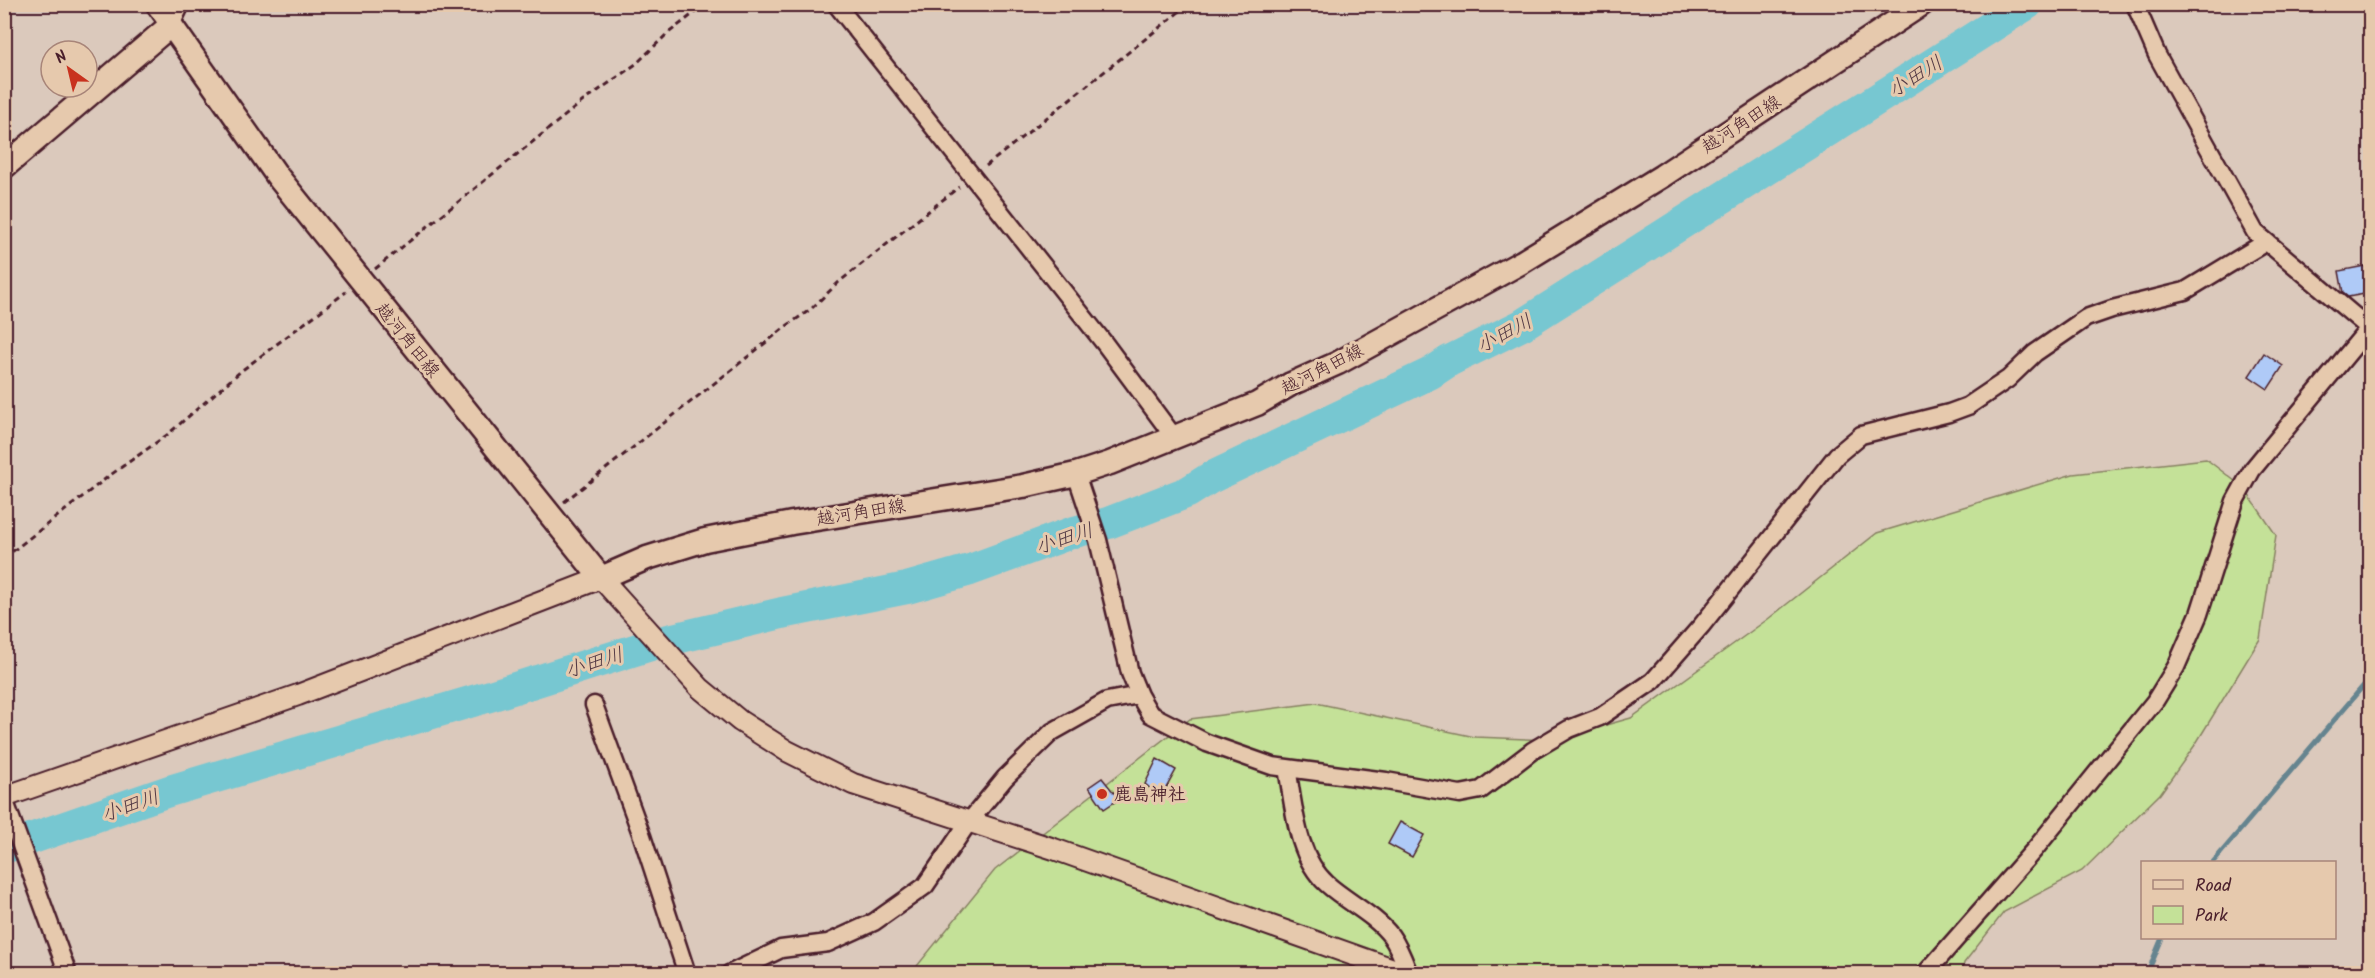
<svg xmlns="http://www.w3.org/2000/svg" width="2375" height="978" viewBox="0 0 2375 978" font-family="Kalam,'Klee One',sans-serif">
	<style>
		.green { fill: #c4e198; stroke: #878062; stroke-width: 1.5 }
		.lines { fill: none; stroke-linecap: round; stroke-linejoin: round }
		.stream { stroke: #65848f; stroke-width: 5 }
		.river { stroke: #77c7d1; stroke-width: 32 }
		.building { fill: #afcaf7; stroke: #4a1f2b; stroke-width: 1.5 }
		.minor-casing { stroke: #4a1f2b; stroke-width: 21 }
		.tertiary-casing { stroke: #4a1f2b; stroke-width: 24 }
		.secondary-casing { stroke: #4a1f2b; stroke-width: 27 }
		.path { stroke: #4a1f2b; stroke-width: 3; stroke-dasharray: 6 4.5; stroke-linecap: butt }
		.minor { stroke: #e6c9ad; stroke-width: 16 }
		.tertiary { stroke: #e6c9ad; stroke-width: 20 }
		.secondary { stroke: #e6c9ad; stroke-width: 22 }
		.poi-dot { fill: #c8321e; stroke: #e6c9ad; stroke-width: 2 }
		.labels { text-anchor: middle; stroke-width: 6; stroke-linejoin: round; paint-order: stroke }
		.street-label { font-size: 18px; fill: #4a1f2b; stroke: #e6c9ad }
		.poi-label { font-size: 18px; font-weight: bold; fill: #4a1f2b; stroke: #e6c9ad; text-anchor: start }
		.water-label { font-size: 20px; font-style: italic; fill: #513844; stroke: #e6c9ad }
	</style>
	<rect width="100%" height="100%" fill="#dbc9bc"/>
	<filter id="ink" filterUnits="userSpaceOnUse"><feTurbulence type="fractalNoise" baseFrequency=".0167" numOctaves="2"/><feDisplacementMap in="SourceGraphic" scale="12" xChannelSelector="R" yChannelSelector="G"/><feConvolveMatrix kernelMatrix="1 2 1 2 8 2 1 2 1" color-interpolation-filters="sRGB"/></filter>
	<g filter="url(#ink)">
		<path class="green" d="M2206,459l38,29 32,47 -16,104 -65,106 -35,49 -78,77 -78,41 -40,51 -2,10 -1047,1 2,-8 78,-96 195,-151 126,-16 159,34 77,3 79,-22 137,-99 109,-86 196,-59z"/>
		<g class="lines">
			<path class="stream" d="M2213,862l157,-184
				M2147,974l15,-36"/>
			<path class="river" d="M4,848l165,-57 321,-95 170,-54 122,-29 125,-25 63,-18 101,-37 37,-10 80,-31 22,-14 221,-105 18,-12 73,-36 505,-321"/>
		</g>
		<path class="building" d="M2370,265v28l-22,4 -5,-4 -4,-22z
			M2264,353l19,13 -15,23 -19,-13z
			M1157,759l19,11 -15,27 -16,-13z
			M1102,778l17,21 -15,10 -15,-22z
			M1400,822l24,13 -12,22 -24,-13z"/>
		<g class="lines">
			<defs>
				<path id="minor" d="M836,4l269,340 69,93
					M2135,4l22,51 98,177 115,97
					M171,25l10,-21
					M1076,474l22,66 32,133 9,22 11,19 57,29 65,23 114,15 74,13 21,-4 51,-39 37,-22 31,-12 53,-36 49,-56 135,-170 24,-20 88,-22 19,-7 40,-27 27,-26 51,-35 26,-9 73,-18 81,-49
					M594,705l48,131 45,138
					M1287,768c7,38 9,88 40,116 20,18 47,30 64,52 8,11 13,25 18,38
					M4,799l64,175
					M729,974l52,-25 47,-6 46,-21 51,-36 43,-63 37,-45 47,-46 55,-31 32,-6
					M1925,974l110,-125 120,-148 21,-34 23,-53 36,-113 17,-31 117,-142"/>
				<path id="tertiary" d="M156,4l15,21
					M4,797l294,-102 303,-117 99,110 40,33 47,30 66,33 201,65 353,125"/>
				<path id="secondary" d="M4,167l167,-142 107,152 323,401 46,-20 58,-18 87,-17 231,-37 53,-12 34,-11 147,-59 34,-20 47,-21 184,-101 140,-86 260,-172"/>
			</defs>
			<use href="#minor" class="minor-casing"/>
			<use href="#tertiary" class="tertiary-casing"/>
			<use href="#secondary" class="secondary-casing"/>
			<path class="path" d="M986,166l203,-162
				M375,269l207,-167 54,-38 31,-30 39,-30
				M564,502l224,-177 23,-16 28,-27 120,-95
				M4,558l105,-82 58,-41 74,-64 105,-79"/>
			<use href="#minor" class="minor"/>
			<use href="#tertiary" class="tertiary"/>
			<use href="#secondary" class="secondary"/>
		</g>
	</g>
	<circle class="poi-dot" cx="1102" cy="794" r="6"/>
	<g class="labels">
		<g class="street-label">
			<text transform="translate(1741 124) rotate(-33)" y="6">越河角田線</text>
			<text transform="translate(408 340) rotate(51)" y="6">越河角田線</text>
			<text transform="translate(1322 369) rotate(-27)" y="6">越河角田線</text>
			<text transform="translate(861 512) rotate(-9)" y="6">越河角田線</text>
		</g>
		<g class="poi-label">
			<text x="1114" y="800">鹿島神社</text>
		</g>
		<g class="water-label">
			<text transform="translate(1915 76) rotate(-32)" y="7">小田川</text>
			<text transform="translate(1504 333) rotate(-28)" y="7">小田川</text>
			<text transform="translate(1064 538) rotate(-18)" y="7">小田川</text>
			<text transform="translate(594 662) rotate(-17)" y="7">小田川</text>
			<text transform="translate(130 805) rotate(-19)" y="7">小田川</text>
		</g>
	</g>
	<rect width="2375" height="978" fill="none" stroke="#e6c9ad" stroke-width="24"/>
	<rect x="12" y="12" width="2351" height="954" fill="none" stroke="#4a1f2b" stroke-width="2" filter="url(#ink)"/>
	<rect x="2141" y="861" width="195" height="78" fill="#e6c9ad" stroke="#a88579" stroke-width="1.5"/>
	<rect x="2153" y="880" width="30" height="9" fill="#e6c9ad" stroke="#a88579" stroke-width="1.5"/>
	<text x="2195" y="891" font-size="18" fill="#4a1f2b">Road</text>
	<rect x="2153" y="906" width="30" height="18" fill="#c4e198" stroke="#a88579" stroke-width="1.5"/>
	<text x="2195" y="921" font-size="18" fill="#4a1f2b">Park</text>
	<g transform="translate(69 69) rotate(326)"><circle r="28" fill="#e6c9ad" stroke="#a88579" stroke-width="1.5"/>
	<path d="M0-4.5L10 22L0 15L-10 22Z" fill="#c8321e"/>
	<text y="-9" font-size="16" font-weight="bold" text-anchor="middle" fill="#4a1f2b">N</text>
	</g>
</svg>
